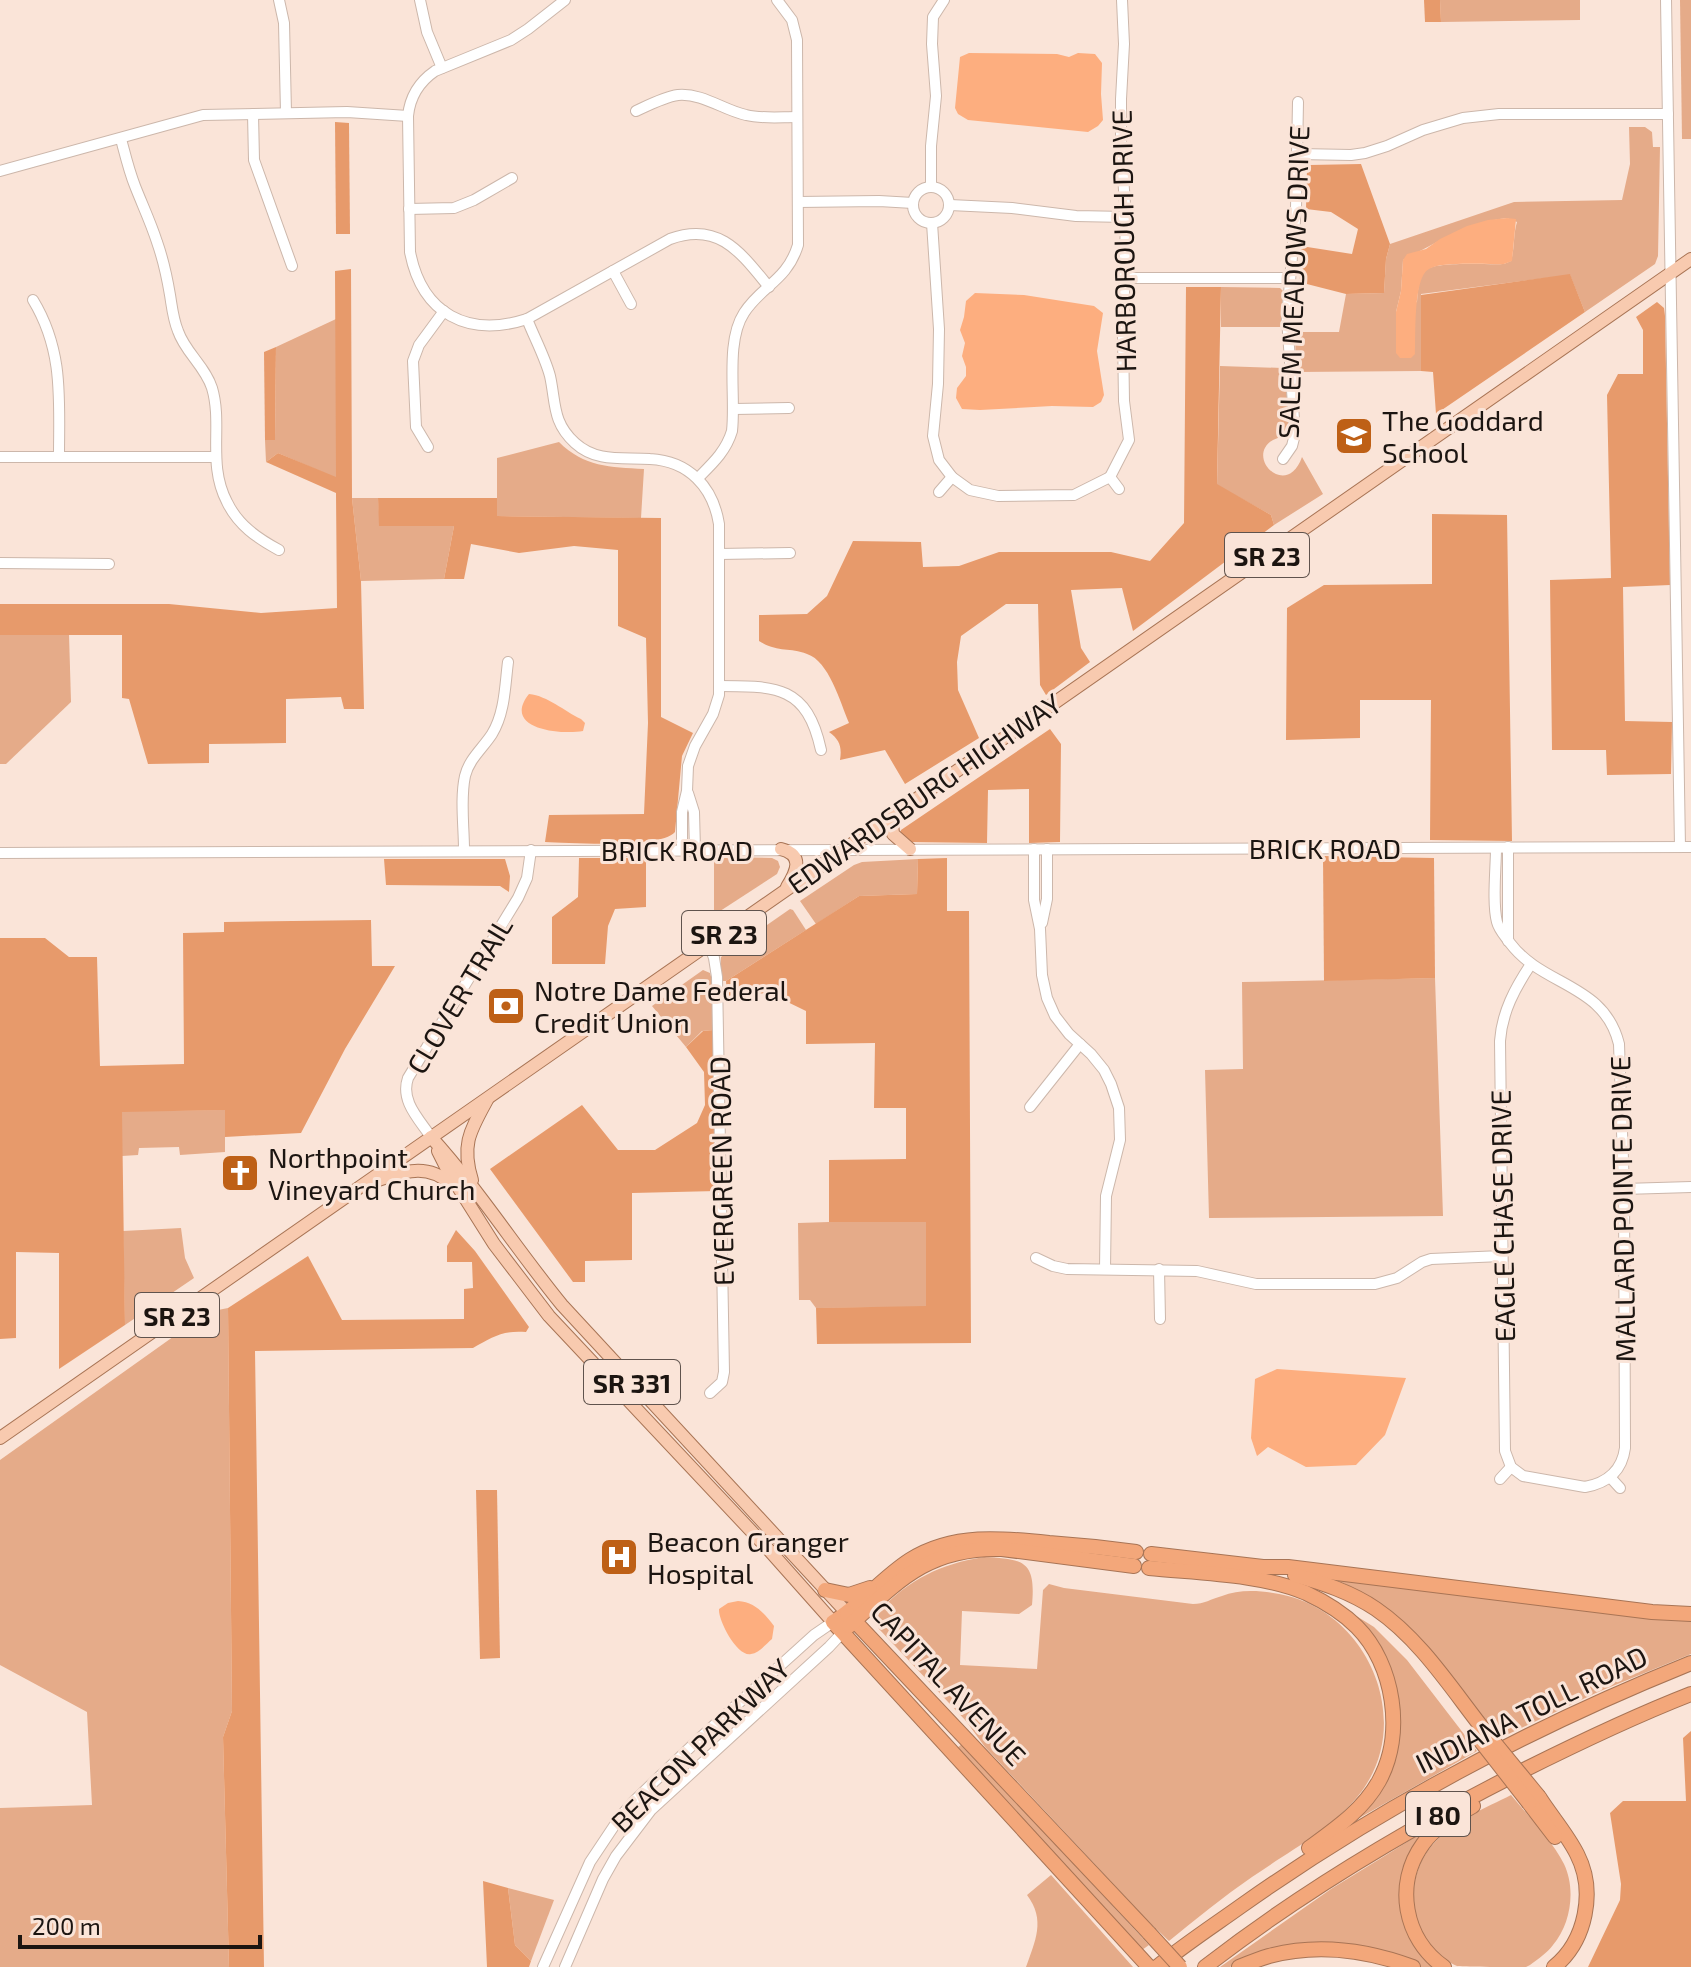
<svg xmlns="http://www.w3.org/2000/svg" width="1691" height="1967" font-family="'Exo 2',sans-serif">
  <rect width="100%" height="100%" fill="#fae4d8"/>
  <!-- green -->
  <g fill="#e5ab89" fill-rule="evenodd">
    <polygon points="1440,0 1580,0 1580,20 1441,22"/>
    <polygon points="1680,0 1691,0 1691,139 1682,139"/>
    <path d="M1629,127H1645L1652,132L1653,147H1660L1658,256L1655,264L1585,312L1570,275L1421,294V371L1296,372L1295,332H1339L1346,294L1384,293L1386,259L1390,244L1514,202L1622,200L1630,164ZM1507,218L1517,222C1513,235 1515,248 1511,261L1504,264C1488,265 1436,261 1426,270C1418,277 1418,292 1417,302L1396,312L1401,291L1403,260C1439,242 1464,223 1507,218Z"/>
    <polygon points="1221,287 1280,288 1283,291 1281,327 1221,327"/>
    <polygon points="336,319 336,478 278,453 266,462 265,440 275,439 276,347"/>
    <path d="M1220,366L1282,368C1285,389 1293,415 1285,435C1281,437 1277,438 1273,440C1244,457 1287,500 1302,457L1323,494L1274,525L1271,515L1217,485Z"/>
    <path d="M559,442C584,467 610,467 644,469L641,518L497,516V458Z"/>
    <polygon points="352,498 378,498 380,526 454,526 444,579 361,581"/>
    <polygon points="69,634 71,702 6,764 0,764 0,635"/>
    <polygon points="714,857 772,858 778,861 780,867 777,874 714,915"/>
    <polygon points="918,859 917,894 859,896 816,924 800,901 854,865 862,862"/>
    <polygon points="790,909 793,910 806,930 726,981 721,981 721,957"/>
    <polygon points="703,970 710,973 712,980 713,1030 702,1031 686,1047 652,1006"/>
    <polygon points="1435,978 1443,1216 1209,1218 1205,1070 1243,1069 1242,982"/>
    <polygon points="225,1110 225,1152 180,1155 179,1147 139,1148 138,1155 122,1156 121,1111"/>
    <polygon points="829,1222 927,1222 926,1307 816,1308 810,1300 799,1300 798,1223"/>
    <polygon points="181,1228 185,1258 194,1278 125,1325 123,1231"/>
    <polygon points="228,1308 232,1711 223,1737 229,1967 0,1967 0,1808 92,1805 87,1712 0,1665 0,1460 208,1312"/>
    <path d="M984,1557C1024,1559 1036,1561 1032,1605L1019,1614L962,1611L960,1665L1037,1669L1043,1590L1049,1584L1064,1588L1193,1604C1204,1604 1211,1599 1222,1596C1241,1588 1268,1591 1288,1596C1372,1618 1415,1726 1358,1796C1330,1830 1288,1852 1252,1877C1223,1897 1196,1919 1169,1941L1148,1921L985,1747L966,1721L879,1629L877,1624L879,1611C910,1579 940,1564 984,1557Z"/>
    <path d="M1334,1579L1691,1618V1654L1598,1692L1500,1738C1465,1700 1438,1652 1399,1618C1380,1601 1357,1589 1334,1579Z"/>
    <polygon points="1350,1612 1374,1627 1407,1660 1477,1751 1354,1821 1378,1788 1394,1694"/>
    <polygon points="962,1744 1149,1945 1142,1950 957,1748"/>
    <path d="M1511,1795C1529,1817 1551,1839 1564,1864C1576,1889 1571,1924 1553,1945C1547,1953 1538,1959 1530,1965L1526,1967C1511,1967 1468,1967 1457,1966C1452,1964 1446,1960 1442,1956C1406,1926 1404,1873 1437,1840C1456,1819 1486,1808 1511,1795Z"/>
    <polygon points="1425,1831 1402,1881 1435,1967 1421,1967 1370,1950 1238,1963 1230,1967 1220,1967 1331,1889"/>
    <path d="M1051,1875L1133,1967H1026C1035,1941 1046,1920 1027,1895Z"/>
    <polygon points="508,1888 554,1900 531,1961 515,1945"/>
  </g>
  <!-- forest -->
  <g fill="#e79a6b">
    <polygon points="1424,0 1440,0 1441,22 1425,22"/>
    <polygon points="335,122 349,123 350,234 336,234"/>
    <polygon points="1361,164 1390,244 1386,259 1384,293 1346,294 1299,282 1301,246 1352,254 1358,229 1331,212 1306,209 1307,168 1310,165"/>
    <polygon points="351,269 352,498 361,581 364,709 344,709 341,697 286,699 286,743 209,744 209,763 148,764 129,699 122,698 122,635 0,635 0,604 169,604 261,613 337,608 336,493 266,462 278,453 336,477 335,271"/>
    <polygon points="1570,274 1585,312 1436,414 1433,372 1421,371 1421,295"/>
    <path d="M1186,287H1221L1217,484L1271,515L1274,525L1133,631L1122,588L1071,590L1081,648L1090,662L1046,695L1040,685L1038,604H1006L961,636L957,662L958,690L979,738L905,784L885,750L840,760C842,747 840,740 829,732L849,723C840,702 829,661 807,654C789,647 778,653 759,641V615L807,614L827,596L853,541L921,542L923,567L959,566L999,552H1111L1150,561L1184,523Z"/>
    <polygon points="1657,302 1664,308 1665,316 1670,585 1623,587 1625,721 1672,722 1671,774 1607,775 1606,750 1552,750 1550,580 1611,578 1607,395 1618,374 1643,374 1643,330 1636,317"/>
    <polygon points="276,347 275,440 265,440 264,352"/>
    <path d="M378,498H497V516L661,518V717L693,733L682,756L675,832C660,849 570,843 545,842L549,815L644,814L648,723L646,638L618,626V550L574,546L519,553L471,544L464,579H444L454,526H379Z"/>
    <polygon points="1432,514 1507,515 1512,841 1430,840 1431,700 1360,700 1360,738 1286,740 1287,608 1324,585 1432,584"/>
    <polygon points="1050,729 1061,744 1060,842 1029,843 1029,789 988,790 987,843 910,842 900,833 901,830"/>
    <polygon points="1323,856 1434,858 1435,978 1324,981"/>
    <polygon points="579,858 646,858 646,907 615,909 608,926 605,964 552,964 552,917 578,897"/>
    <polygon points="947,858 947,911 969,911 971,1343 817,1344 816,1308 926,1306 926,1222 829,1222 829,1160 906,1159 906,1108 874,1108 875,1043 806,1044 806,1011 769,993 727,996 726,981 859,896 917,894 918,859"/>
    <polygon points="384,859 505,859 510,876 509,892 500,886 386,885"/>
    <polygon points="371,920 372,966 395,966 345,1049 301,1133 225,1137 225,1110 122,1112 125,1325 59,1369 59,1253 16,1252 16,1338 0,1339 0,938 45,938 69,957 97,957 100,1066 184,1064 183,933 224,932 224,922"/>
    <polygon points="713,1030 717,1191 632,1193 632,1260 585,1261 585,1282 573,1282 490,1169 582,1105 618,1150 655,1150 697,1123 705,1105 704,1072 686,1047 703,1031"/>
    <path d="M456,1230L475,1251L529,1327L526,1332C503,1330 492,1337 473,1348L255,1351L264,1967H229L223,1737L232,1711L228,1308L308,1256L342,1320L464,1319V1289L473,1288L472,1262H447V1246Z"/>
    <polygon points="476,1490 497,1490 500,1658 480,1659"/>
    <polygon points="1691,1731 1691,1967 1588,1967 1620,1900 1621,1884 1610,1813 1623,1801 1686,1801 1683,1738"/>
    <polygon points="483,1881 508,1888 515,1945 531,1961 529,1967 487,1967"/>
  </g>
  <!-- water -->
  <g fill="#fdae7f">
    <polygon points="969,53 1057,54 1069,57 1078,53 1095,54 1102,63 1101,94 1103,120 1098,126 1088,132 968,120 958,114 955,108 960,57"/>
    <path d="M1507,218L1516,219L1512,261L1504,264C1487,265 1442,261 1429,269C1413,277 1416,336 1415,354L1411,358H1400L1396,353V312L1401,291L1403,260L1407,254L1426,249L1440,239L1467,226L1488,220Z"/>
    <polygon points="975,293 1024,295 1094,306 1103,313 1097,351 1104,395 1101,402 1093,407 1052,406 980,410 962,409 956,398 957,388 966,376 966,367 962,356 965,343 960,330 964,317 966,301"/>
    <path d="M529,694C548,696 564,711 581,719L585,723L583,731C561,735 501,729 529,694Z"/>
    <polygon points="1277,1369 1406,1378 1385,1435 1356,1465 1306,1467 1268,1447 1257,1456 1251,1438 1255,1379"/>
    <path d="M738,1601C755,1602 765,1614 774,1626L772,1639C766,1644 759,1653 751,1654C737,1657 718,1620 719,1609L728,1603Z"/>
  </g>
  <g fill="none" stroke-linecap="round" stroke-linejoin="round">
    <!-- minor casing -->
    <g stroke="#ccb7ab" stroke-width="12">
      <g id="minor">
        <polyline points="279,0 284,23 286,113"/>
        <polyline points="420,0 427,32 442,68"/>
        <path d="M565,0L528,29L511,40L435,71C419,82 410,96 408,116L410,252C422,314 468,338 527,319L670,239C719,221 741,253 769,287"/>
        <polyline points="1666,0 1680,847"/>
        <path d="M636,111C649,105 664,97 678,95C703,93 723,110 746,115C762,119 780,117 797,117"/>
        <polyline points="253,114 254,160 292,266"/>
        <path d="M121,139C125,154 129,171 135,186C142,204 151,223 157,242C163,259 167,277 170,295C172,307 173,319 178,331C185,352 205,366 212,388C223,425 207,464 227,502C238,525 257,538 279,550"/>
        <polyline points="1298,154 1351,155 1365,153 1387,146 1423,130 1463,118 1499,114 1668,114"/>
        <polyline points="0,171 203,115 347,112 408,116"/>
        <polyline points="931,186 931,146 936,96 932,44 933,17 944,0"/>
        <circle cx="931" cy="205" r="18"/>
        <polyline points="798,202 879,201 913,203"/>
        <polyline points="950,205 1012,208 1076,216 1126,217"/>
        <polyline points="409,209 454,208 474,200 512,178"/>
        <polyline points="932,223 939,329 938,384 933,436 939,460 952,477 970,490 998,496 1074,495 1110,477"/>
        <polyline points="613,271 631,304"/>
        <polyline points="1125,278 1290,278"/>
        <path d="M33,300C64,351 59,400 59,457"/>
        <path d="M527,319C534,337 545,357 550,376C556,403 552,422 575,443C597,463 623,457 650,459C689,461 713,487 719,524V695L713,714L695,746L688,766L687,791L682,812V850"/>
        <polyline points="734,409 789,408"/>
        <polyline points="428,447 416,427 413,361 419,345 444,311"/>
        <polyline points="0,457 215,457"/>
        <polyline points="1283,459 1292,446 1295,434 1287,318 1296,208 1298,102"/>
        <polyline points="1110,477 1129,440 1124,401 1123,334 1126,217 1121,149 1121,99 1124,44 1122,0"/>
        <polyline points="1110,477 1119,489"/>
        <path d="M698,478C713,463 726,451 732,431C736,396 725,342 744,313C761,286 787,281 798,245L797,40L792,20L777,0"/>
        <polyline points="939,492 952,477"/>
        <polyline points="719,554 790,553"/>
        <polyline points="0,563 109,564"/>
        <path d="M719,686C777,686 807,686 821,750"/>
        <polyline points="688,793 694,812 695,850"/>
        <path d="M1496,848C1496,868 1492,903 1497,922C1499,930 1505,936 1510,943C1543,987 1604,983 1619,1044L1624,1189L1625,1448C1622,1471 1607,1483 1585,1487L1523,1476L1511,1467L1505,1451L1500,1041C1502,1012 1515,988 1531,964"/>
        <polyline points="1034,849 1034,900 1040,929 1042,975 1047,998 1055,1016 1069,1034 1091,1054 1104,1070 1111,1084 1119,1108 1120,1140 1106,1196 1105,1269"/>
        <path d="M464,850C464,826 460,799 465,776C469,759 483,748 492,734C505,713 505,685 508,662"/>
        <polyline points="0,853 1691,847"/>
        <polyline points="1042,923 1047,899 1047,849"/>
        <polyline points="1508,941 1508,847"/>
        <polyline points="709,944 714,958 717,977 724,1372 722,1382 710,1393"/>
        <polyline points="1030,1107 1080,1044"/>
        <path d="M431,1137C419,1119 400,1101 408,1078L518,898L527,878L531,850"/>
        <polyline points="1624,1189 1691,1187"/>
        <polyline points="1036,1258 1053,1266 1067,1269 1197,1271 1256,1284 1375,1284 1397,1278 1422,1262 1431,1259 1502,1256"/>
        <polyline points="1159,1269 1160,1319"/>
        <polyline points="1610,1477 1620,1488"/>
        <polyline points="1500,1479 1511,1467"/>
        <polyline points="543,1967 590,1862 620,1817 634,1801 700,1738 814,1635 833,1622"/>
        <polyline points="565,1967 603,1879 616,1856 651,1810 829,1647 843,1632"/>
      </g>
    </g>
    <!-- major casing -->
    <g stroke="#a87455" stroke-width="14">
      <g id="major">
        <polyline points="895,812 892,823 893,834 910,849"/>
        <path d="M781,849C804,855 797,871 787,887"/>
        <path d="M431,1137C479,1190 517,1250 562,1305L847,1613"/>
        <polyline points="438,1151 448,1171 494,1244 549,1316 769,1550 833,1622"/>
        <path d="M472,1180C461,1145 470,1131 487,1100"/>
        <path d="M375,1181C404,1172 426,1162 451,1184"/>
        <polyline points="0,1438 1691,259"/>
      </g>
    </g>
    <!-- highway casing -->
    <g stroke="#a87455" stroke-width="16">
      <g id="highway">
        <path d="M1136,1552C1107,1548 1078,1545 1049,1543C1002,1538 953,1533 910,1560C882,1578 861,1605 833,1622L1149,1967"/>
        <polyline points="1151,1554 1263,1567 1288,1567 1652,1612 1691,1614"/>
        <path d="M1149,1568C1197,1573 1262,1574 1306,1593C1323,1601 1343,1613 1357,1627C1394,1664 1405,1734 1379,1781C1363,1810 1335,1829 1309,1848"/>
        <path d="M1295,1575C1323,1583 1351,1592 1376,1609C1420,1639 1451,1688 1484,1730"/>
        <polyline points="825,1590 849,1595 870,1588"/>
        <polyline points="847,1613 1149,1933"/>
        <path d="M849,1626C899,1580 929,1547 1002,1549L1134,1566"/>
        <path d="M1539,1797C1551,1816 1567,1834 1577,1854C1596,1891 1586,1941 1554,1967"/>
        <polyline points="1529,1803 1555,1837"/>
        <path d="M1157,1967C1184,1945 1213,1926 1241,1906C1381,1807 1532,1727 1691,1663"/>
        <path d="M1205,1967C1303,1891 1409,1828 1520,1772C1576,1744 1632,1717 1691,1694"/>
        <path d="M1239,1967C1249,1963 1259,1959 1269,1956C1317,1943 1367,1950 1413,1967"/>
        <path d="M1444,1967C1404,1939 1394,1884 1423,1844C1435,1827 1455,1816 1473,1806"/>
      </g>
    </g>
    <!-- minor -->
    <use href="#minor" stroke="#fff" stroke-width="10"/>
    <!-- major -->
    <use href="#major" stroke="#f8caaf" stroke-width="12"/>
    <!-- highway -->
    <use href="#highway" stroke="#f3a77a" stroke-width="14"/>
    <!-- highway-bridge casing -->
    <g stroke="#a87455" stroke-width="16" stroke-linecap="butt">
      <g id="highway-bridge">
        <polyline points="1484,1730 1539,1797"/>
        <polyline points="1476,1735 1529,1803"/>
        <polyline points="1149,1933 1180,1967"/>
      </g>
    </g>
    <!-- highway-bridge -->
    <use href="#highway-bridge" stroke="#f3a77a" stroke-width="14"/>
  </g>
  <!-- icons -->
  <defs>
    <g id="school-square" transform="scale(2)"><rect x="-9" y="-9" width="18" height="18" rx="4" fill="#be6016" stroke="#fae4d8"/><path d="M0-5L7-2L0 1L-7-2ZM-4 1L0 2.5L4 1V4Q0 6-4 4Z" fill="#fff"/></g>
    <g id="bank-square" transform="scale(2)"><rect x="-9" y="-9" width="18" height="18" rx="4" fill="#be6016" stroke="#fae4d8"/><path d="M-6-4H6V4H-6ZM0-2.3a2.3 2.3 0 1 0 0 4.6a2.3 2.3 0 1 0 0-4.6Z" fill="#fff"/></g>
    <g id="church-square" transform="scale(2)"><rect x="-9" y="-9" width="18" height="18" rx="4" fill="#be6016" stroke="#fae4d8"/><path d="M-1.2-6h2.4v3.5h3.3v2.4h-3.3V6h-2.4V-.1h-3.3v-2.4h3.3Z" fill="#fff"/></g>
    <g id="hospital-square" transform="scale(2)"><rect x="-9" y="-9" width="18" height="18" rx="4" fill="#be6016" stroke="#fae4d8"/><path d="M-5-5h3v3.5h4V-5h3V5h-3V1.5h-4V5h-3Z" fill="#fff"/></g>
  </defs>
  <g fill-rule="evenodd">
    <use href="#school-square" x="1354" y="436"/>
    <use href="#bank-square" x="506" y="1006"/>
    <use href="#church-square" x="240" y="1173"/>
    <use href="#hospital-square" x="619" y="1557"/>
  </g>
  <g text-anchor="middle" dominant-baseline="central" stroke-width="6" stroke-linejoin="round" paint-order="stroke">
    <!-- shield labels -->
    <g fill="#fae4d8" stroke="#5f534d" stroke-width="2">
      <rect x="1225" y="533" width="84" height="44" rx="6"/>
      <rect x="682" y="911" width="84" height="44" rx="6"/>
      <rect x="135" y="1293" width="84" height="44" rx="6"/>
      <rect x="584" y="1360" width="96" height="44" rx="6"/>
      <rect x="1406" y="1792" width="64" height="44" rx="6"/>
    </g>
    <g font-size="26" font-weight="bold" fill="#1c1511">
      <text x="1267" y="555">SR 23</text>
      <text x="724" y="933">SR 23</text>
      <text x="177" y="1315">SR 23</text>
      <text x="632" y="1382">SR 331</text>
      <text x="1438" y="1814">I 80</text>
    </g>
    <!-- street labels -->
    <g font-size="28" fill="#1c1511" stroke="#fae4d8">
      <text transform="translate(1123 241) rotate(-91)">HARBOROUGH DRIVE</text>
      <text transform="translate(1293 282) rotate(-88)">SALEM MEADOWS DRIVE</text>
      <text transform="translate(924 793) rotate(-35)">EDWARDSBURG HIGHWAY</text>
      <text x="1325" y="848">BRICK ROAD</text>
      <text x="677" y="850">BRICK ROAD</text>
      <text transform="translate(459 995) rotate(-59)">CLOVER TRAIL</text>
      <text transform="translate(721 1171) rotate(-91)">EVERGREEN ROAD</text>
      <text transform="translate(1622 1209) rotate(-91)">MALLARD POINTE DRIVE</text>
      <text transform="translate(1502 1216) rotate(-91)">EAGLE CHASE DRIVE</text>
      <text transform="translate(949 1683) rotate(47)">CAPITAL AVENUE</text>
      <text transform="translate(1531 1709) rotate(-26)">INDIANA TOLL ROAD</text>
      <text transform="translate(700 1745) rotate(-44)">BEACON PARKWAY</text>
    </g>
    <!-- poi labels -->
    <g font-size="28" fill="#1c1511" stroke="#fae4d8" text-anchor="start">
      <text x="1382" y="420">The Goddard<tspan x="1382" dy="32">School</tspan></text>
      <text x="534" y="990">Notre Dame Federal<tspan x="534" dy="32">Credit Union</tspan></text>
      <text x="268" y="1157">Northpoint<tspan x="268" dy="32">Vineyard Church</tspan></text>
      <text x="647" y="1541">Beacon Granger<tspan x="647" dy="32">Hospital</tspan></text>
    </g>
  </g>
  <!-- scale -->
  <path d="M20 1935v12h240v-12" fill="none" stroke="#1c1511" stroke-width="4"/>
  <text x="32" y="1935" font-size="24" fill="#1c1511" stroke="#fae4d8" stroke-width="6" paint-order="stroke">200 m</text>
</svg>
